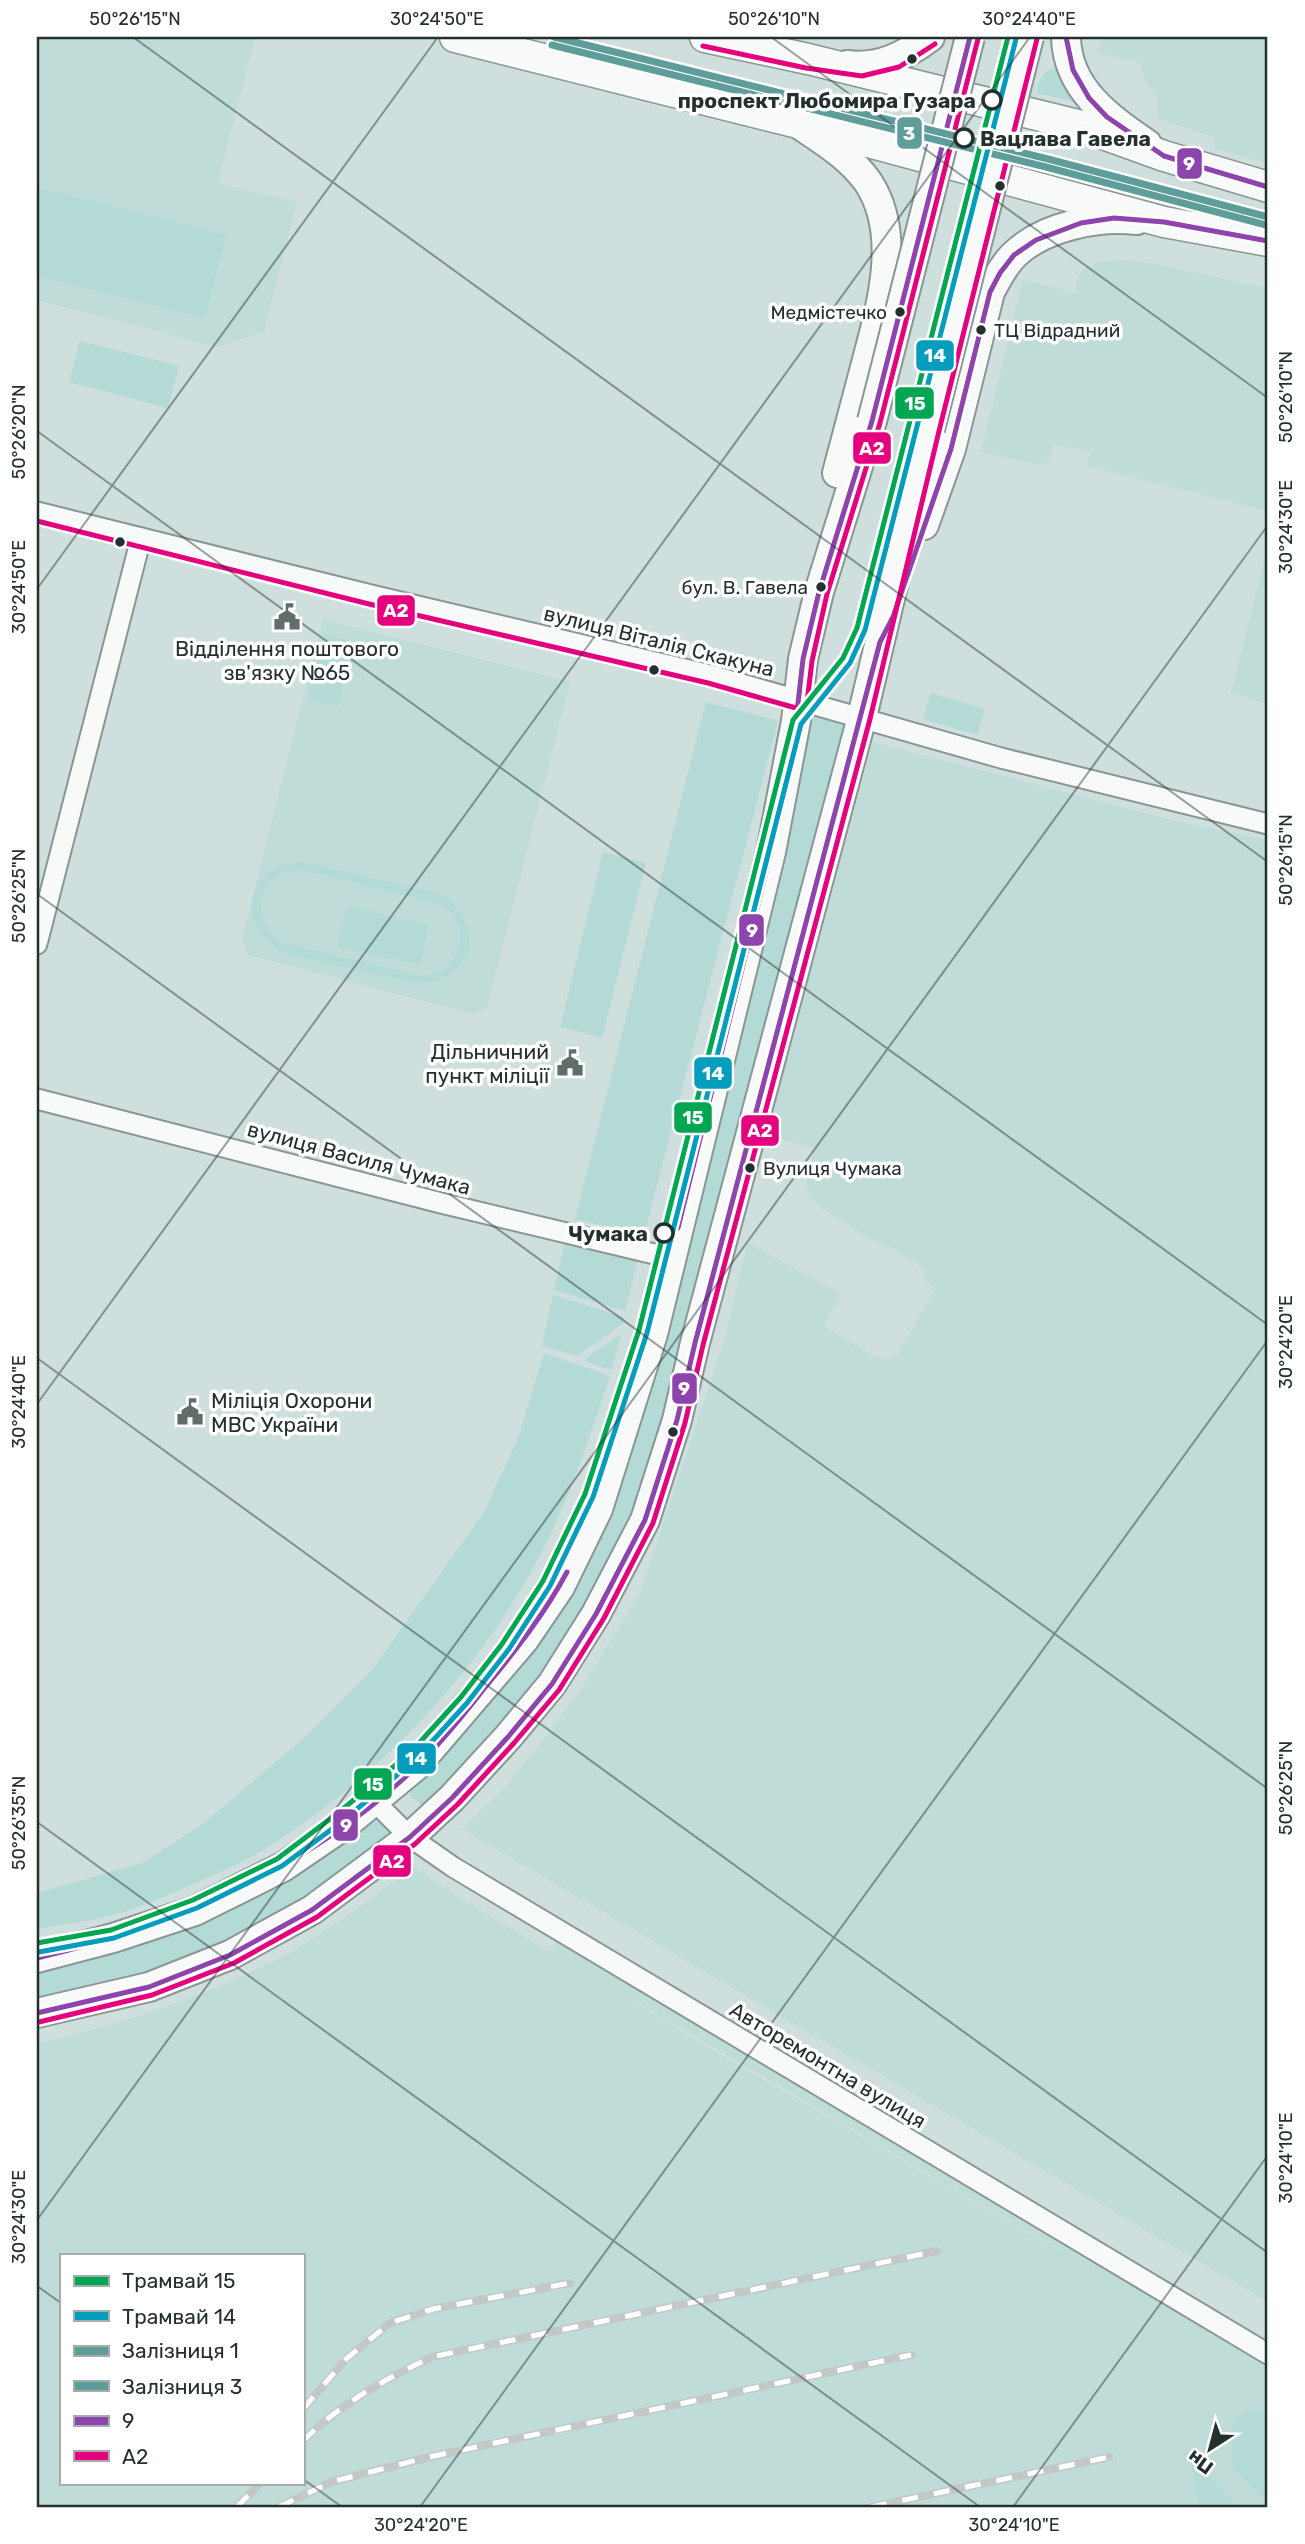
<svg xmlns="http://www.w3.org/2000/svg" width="1305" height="2544" font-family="Rubik,sans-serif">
  <rect width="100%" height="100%" fill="#cfdfdd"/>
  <!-- built -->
  <g fill="#bfdcd8" fill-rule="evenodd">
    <polygon points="37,37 255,37 218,183 297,202 264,331 217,347 37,300"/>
    <polygon points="1102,37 1268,37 1268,164 1215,148 1214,137 1158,119 1158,99 1145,81 1140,63 1098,53"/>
    <polygon points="1122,260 1149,263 1268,288 1268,511 1087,466 1090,452 1054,444 1048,462 1039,465 981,452 1023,280 1077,293 1076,281 1082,270 1100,261"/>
    <polygon points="1268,546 1268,704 1231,693"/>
    <polygon points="323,619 570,682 487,1008 473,1014 248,955 242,939"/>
    <polygon points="873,742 1175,821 1268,840 1268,2302 462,1829 509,1783 576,1697 640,1594 725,1338 748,1243 841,1294 824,1326 875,1357 889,1360 898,1354 936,1288 922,1279 927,1270 896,1250 870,1239 821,1208 810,1197 806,1184 814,1148 767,1135"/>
    <path d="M414,1867L471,1905L550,1952L562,1933L1268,2347V2507H37V2043L69,2037L145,2014L217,1988L290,1953L351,1913ZM617,1991L1059,2250V2251L699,2042ZM61,2255H303V2483H61Z"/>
  </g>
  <!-- green -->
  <g fill="#b4dad5" fill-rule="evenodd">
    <path d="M1053,68L1063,69L1079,103L1037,93C1038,82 1041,73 1053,68Z"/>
    <polygon points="38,187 226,235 205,318 37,276"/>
    <polygon points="80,341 179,366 168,408 69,382"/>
    <polygon points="324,634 353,642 337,706 308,699"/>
    <polygon points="931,693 985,709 977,735 923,719"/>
    <polygon points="706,702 778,721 644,1235 575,1219"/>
    <polygon points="814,715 846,723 637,1516 550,1669 426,1808 410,1796 412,1785 483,1714 530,1651 569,1593 615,1505 642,1422"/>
    <polygon points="603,852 646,863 602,1038 560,1027"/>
    <path d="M300,861L443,895C492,933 468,989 408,982L284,953C234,924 243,870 300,861ZM301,870L441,904C445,908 451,911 454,916C467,934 459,964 438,973C433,975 426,975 421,976L281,942C256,924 251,886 284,873C289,871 296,871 301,870Z"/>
    <polygon points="347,906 429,925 420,965 338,947"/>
    <polygon points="565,1242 638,1258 625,1311 554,1290"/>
    <polygon points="553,1295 624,1317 622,1324 577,1356 542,1346"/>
    <polygon points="621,1335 611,1370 585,1361 586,1358"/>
    <path d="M544,1353L610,1376C587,1444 565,1513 528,1577C467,1685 370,1783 265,1849C240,1864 211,1876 184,1888C159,1899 132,1911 105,1917C82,1922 59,1925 37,1929V1893L142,1863L204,1823L305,1737L372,1670L484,1512L519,1436Z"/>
    <path d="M369,1818L386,1826L393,1841C340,1879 287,1920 226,1947C165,1974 101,1988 37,2003V1967Z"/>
    <polygon points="1247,2412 1262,2412 1268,2416 1268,2503 1237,2473 1232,2462 1232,2426 1238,2417"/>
    <polygon points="1192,2463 1197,2465 1239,2507 1199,2507"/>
  </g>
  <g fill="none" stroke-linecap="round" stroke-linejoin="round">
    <!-- minor casing -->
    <g stroke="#8a9694" stroke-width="23">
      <g id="minor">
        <polyline points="37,512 371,595 710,675 1001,758 1268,824"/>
        <polyline points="37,944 141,538"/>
        <polyline points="37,1099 441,1203 671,1258"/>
        <polyline points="375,1802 410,1837 453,1867 1268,2354"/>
      </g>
    </g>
    <!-- secondary casing -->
    <g stroke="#8a9694" stroke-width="32">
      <g id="secondary">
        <path d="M1066,37C1067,89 1109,118 1147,144"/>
        <path d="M847,65C879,69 905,56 930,37"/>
        <path d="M803,127C827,143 851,158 868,182C905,238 878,316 863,375C854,408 846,440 837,473"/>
        <path d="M924,525L951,449L990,292C997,279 1003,266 1014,255C1044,226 1097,216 1137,220"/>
        <polyline points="37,1958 113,1938 195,1911 283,1867 346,1824 416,1766 524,1640 560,1587 598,1509 653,1334 771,852 796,721 803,659 819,592 872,421"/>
        <polyline points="37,2013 149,1987 230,1955 312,1910 410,1837 452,1798 508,1737 552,1684 596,1614 645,1520 677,1420 695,1343 862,717 930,429"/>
      </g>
    </g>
    <!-- primary casing -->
    <g stroke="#8a9694" stroke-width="33">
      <g id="primary">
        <polyline points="455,37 798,123 1164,222 1268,241"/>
        <polyline points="705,37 808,59 1078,125 1164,156 1268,187"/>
      </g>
    </g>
    <!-- minor -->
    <use href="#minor" stroke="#f8fafa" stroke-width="19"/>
    <!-- secondary -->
    <use href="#secondary" stroke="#f8fafa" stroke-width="28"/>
    <!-- primary -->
    <use href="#primary" stroke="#f8fafa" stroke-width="30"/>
    <!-- rail casing -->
    <g stroke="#c3c8c7" stroke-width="8">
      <g id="rail">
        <polyline points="303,2409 346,2359 390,2323 433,2309 570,2283"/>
        <path d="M303,2441C340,2404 385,2379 432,2357L937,2251"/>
        <polyline points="237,2507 260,2483"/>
        <polyline points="279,2507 331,2482 429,2457 911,2355"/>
        <polyline points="871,2507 1109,2457"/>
      </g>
    </g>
    <!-- rail -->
    <use href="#rail" stroke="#fff" stroke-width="5" stroke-dasharray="16" stroke-linecap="butt"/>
    <!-- secondary-bridge casing -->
    <g stroke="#8a9694" stroke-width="32" stroke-linecap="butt">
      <g id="secondary-bridge">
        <polyline points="872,421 970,37"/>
        <polyline points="930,429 1029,37"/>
      </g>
    </g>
    <!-- secondary-bridge -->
    <use href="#secondary-bridge" stroke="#f8fafa" stroke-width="28"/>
    <!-- bus-1 casing -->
    <g stroke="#fff" stroke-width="10">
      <g id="bus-1">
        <polyline points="1066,37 1073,70 1089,98 1107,117 1164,156 1268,187"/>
        <polyline points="678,1228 771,852 796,721 803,659 819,592 872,421 970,37"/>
        <path d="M37,1958C180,1924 320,1864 425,1758C448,1735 467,1710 487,1685C517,1649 545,1613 567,1572"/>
        <polyline points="37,2013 149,1987 230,1955 312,1910 410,1837 452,1798 508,1737 552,1684 596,1614 645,1520 677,1420 695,1343 880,642 893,617 951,449 990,292 1000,273 1014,255 1036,240 1081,223 1114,218 1164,222 1268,241"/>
      </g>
    </g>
    <!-- bus-2 casing -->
    <g stroke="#fff" stroke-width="10">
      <g id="bus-2">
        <polyline points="703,46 806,68 862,76 899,67 935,44"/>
        <polyline points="37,521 369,604 708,683 796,708 802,708 807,702 812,661 827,594 880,423 978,39"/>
        <polyline points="39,2022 152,1995 234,1963 317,1917 415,1844 458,1804 514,1743 559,1690 604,1618 653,1523 685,1423 703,1345 870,719 939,431 1037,39"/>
      </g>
    </g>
    <!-- bus-1 -->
    <use href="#bus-1" stroke="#8e44ad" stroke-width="5"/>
    <!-- bus-2 -->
    <use href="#bus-2" stroke="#e5007d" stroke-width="5"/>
    <!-- rail-1 casing -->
    <g stroke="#fff" stroke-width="12">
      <polyline id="rail-1" points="554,37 1048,159 1268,217"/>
    </g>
    <!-- rail-2 casing -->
    <g stroke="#fff" stroke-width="12">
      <polyline id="rail-2" points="552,45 1046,167 1266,225"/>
    </g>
    <!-- rail-1 -->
    <use href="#rail-1" stroke="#5f9d9a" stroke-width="7"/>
    <!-- rail-2 -->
    <use href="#rail-2" stroke="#5f9d9a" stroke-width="7"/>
    <!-- tram-1 casing -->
    <g stroke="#fff" stroke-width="10">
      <polyline id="tram-1" points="37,1943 111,1930 193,1900 277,1859 338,1813 410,1753 461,1697 502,1644 543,1581 585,1494 639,1330 793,720 843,658 857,628 1008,37"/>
    </g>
    <!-- tram-2 casing -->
    <g stroke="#fff" stroke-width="10">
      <polyline id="tram-2" points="39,1952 114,1938 197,1908 282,1866 344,1820 416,1759 467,1703 509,1649 550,1586 593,1497 647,1333 801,724 850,663 865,630 1016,39"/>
    </g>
    <!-- tram-1 -->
    <use href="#tram-1" stroke="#00a651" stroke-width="5"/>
    <!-- tram-2 -->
    <use href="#tram-2" stroke="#049dbe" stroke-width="5"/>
  </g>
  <!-- ticks -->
  <path fill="none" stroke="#24302e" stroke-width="2" stroke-opacity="0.45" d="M133,37L1268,862M771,37L1268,398M37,431L1268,1325M37,589L438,37M37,894L1268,1789M37,1358L1268,2253M37,1404L1030,37M37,1822L980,2507M37,2220L1268,525M37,2286L61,2303M303,2479L342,2507M420,2507L1268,1340M1013,2507L1268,2155"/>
  <!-- icons -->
  <defs>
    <g id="civic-bare" transform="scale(2.1)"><path d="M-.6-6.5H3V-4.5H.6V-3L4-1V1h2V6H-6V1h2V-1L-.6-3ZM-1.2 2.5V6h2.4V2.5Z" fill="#606d6b" stroke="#fff" stroke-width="2.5" paint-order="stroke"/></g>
  </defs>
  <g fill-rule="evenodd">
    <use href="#civic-bare" x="287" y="617"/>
    <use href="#civic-bare" x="570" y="1063"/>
    <use href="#civic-bare" x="190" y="1412"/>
  </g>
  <!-- markers -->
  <g fill="#24302e" stroke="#fff" stroke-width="2.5">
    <circle cx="912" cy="59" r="6"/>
    <circle cx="1000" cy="186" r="6"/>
    <circle cx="900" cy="312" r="6"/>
    <circle cx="981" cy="330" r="6"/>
    <circle cx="120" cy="542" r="6"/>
    <circle cx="821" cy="587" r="6"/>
    <circle cx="654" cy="670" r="6"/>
    <circle cx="750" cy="1168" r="6"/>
    <circle cx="673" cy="1432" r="6"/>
  </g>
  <g fill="#fff" stroke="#24302e" stroke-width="3.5">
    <circle cx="992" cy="100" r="9"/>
    <circle cx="964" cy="138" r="9"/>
    <circle cx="664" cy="1233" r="9"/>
  </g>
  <g text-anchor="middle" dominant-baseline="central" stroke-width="7" stroke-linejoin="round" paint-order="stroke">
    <!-- bus labels -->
    <g font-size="19" fill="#24302e" stroke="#fff" text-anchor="end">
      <text x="887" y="312">Медмістечко</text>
      <text x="994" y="330" text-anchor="start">ТЦ Відрадний</text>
      <text x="808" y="587">бул. В. Гавела</text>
      <text x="763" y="1168" text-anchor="start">Вулиця Чумака</text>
    </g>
    <!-- stop labels -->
    <g font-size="21" font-weight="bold" fill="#24302e" stroke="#fff" text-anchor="end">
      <text x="976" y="100">проспект Любомира Гузара</text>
      <text x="980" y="138" text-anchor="start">Вацлава Гавела</text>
      <text x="648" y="1233">Чумака</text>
    </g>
    <!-- street labels -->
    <g font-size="21" fill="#24302e" stroke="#fff">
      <text transform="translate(659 641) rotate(14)">вулиця Віталія Скакуна</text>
      <text transform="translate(359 1158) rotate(15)">вулиця Василя Чумака</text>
      <text transform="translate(828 2065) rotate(31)">Авторемонтна вулиця</text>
    </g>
    <!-- poi labels -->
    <g font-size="21" fill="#24302e" stroke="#fff">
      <text x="287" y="648">Відділення поштового<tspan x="287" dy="24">зв'язку №65</tspan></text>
      <text x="549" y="1051" text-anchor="end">Дільничний<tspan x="549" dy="24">пункт міліції</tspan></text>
      <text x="211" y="1400" text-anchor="start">Міліція Охорони<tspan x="211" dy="24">МВС України</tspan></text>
    </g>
  </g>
  <g stroke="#fff" stroke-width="2.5">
    <rect x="896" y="116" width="27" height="34" rx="7" fill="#5f9d9a"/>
    <rect x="1176" y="147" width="27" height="33" rx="7" fill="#8e44ad"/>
    <rect x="915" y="339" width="40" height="33" rx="7" fill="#049dbe"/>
    <rect x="894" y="386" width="41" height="34" rx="7" fill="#00a651"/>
    <rect x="852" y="431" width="40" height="34" rx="7" fill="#e5007d"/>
    <rect x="376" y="594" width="40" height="33" rx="7" fill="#e5007d"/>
    <rect x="738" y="913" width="27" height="34" rx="7" fill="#8e44ad"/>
    <rect x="693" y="1056" width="40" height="34" rx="7" fill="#049dbe"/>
    <rect x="673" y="1101" width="40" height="33" rx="7" fill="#00a651"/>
    <rect x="740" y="1114" width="40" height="33" rx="7" fill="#e5007d"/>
    <rect x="671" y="1372" width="27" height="33" rx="7" fill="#8e44ad"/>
    <rect x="396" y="1742" width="41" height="33" rx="7" fill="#049dbe"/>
    <rect x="353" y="1767" width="40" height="34" rx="7" fill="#00a651"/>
    <rect x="332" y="1808" width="27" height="34" rx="7" fill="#8e44ad"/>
    <rect x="372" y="1844" width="40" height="34" rx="7" fill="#e5007d"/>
  </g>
  <g font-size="19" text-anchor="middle" font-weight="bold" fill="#fff">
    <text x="909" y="140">3</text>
    <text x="1189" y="170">9</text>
    <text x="935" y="362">14</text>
    <text x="915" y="410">15</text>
    <text x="872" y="455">А2</text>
    <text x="396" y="617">А2</text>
    <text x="752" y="937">9</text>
    <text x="713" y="1080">14</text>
    <text x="693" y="1124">15</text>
    <text x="760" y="1137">А2</text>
    <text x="684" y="1395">9</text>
    <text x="416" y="1765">14</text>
    <text x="373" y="1791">15</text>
    <text x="346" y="1832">9</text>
    <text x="392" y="1868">А2</text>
  </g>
  <!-- border -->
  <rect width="1305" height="2544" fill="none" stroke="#ffffff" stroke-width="77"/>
  <!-- legend -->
  <rect x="60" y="2254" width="245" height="231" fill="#ffffff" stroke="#a7acab" stroke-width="2"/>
  <rect x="74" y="2276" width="35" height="10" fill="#00a651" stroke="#a7acab" stroke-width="2"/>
  <text x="122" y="2288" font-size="21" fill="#24302e">Трамвай 15</text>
  <rect x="74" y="2311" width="35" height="10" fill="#049dbe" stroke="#a7acab" stroke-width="2"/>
  <text x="122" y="2324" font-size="21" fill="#24302e">Трамвай 14</text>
  <rect x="74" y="2346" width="35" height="10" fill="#5f9d9a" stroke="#a7acab" stroke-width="2"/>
  <text x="122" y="2358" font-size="21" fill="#24302e">Залізниця 1</text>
  <rect x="74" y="2381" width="35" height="10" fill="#5f9d9a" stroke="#a7acab" stroke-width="2"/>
  <text x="122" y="2394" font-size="21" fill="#24302e">Залізниця 3</text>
  <rect x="74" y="2416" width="35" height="10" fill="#8e44ad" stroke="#a7acab" stroke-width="2"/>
  <text x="122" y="2428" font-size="21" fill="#24302e">9</text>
  <rect x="74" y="2451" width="35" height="10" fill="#e5007d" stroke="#a7acab" stroke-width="2"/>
  <text x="122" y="2464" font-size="21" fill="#24302e">А2</text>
  <!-- north arrow -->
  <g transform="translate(1210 2449) rotate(216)" stroke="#ffffff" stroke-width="5" paint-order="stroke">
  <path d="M0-5L12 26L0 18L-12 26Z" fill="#24302e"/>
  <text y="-10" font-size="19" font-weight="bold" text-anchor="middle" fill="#24302e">Пн</text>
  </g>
  <rect x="38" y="38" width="1228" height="2468" fill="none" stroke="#24302e" stroke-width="2.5"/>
  <g font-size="18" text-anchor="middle" fill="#24302e">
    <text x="135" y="25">50°26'15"N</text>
    <text x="437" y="25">30°24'50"E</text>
    <text x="774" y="25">50°26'10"N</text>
    <text x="1029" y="25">30°24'40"E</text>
    <text transform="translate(1286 397) rotate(-90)" y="6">50°26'10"N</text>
    <text transform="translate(19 432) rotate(-90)" y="6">50°26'20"N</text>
    <text transform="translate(1286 527) rotate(-90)" y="6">30°24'30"E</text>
    <text transform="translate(19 587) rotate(-90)" y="6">30°24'50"E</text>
    <text transform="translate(1286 860) rotate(-90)" y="6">50°26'15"N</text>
    <text transform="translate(19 896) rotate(-90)" y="6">50°26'25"N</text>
    <text transform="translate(1286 1342) rotate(-90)" y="6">30°24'20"E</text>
    <text transform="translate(19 1402) rotate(-90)" y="6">30°24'40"E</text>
    <text transform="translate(1286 1788) rotate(-90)" y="6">50°26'25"N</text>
    <text transform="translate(19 1823) rotate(-90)" y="6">50°26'35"N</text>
    <text transform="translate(1286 2158) rotate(-90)" y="6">30°24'10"E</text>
    <text transform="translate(19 2217) rotate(-90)" y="6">30°24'30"E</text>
    <text x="421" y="2531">30°24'20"E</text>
    <text x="1014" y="2531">30°24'10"E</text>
  </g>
</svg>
